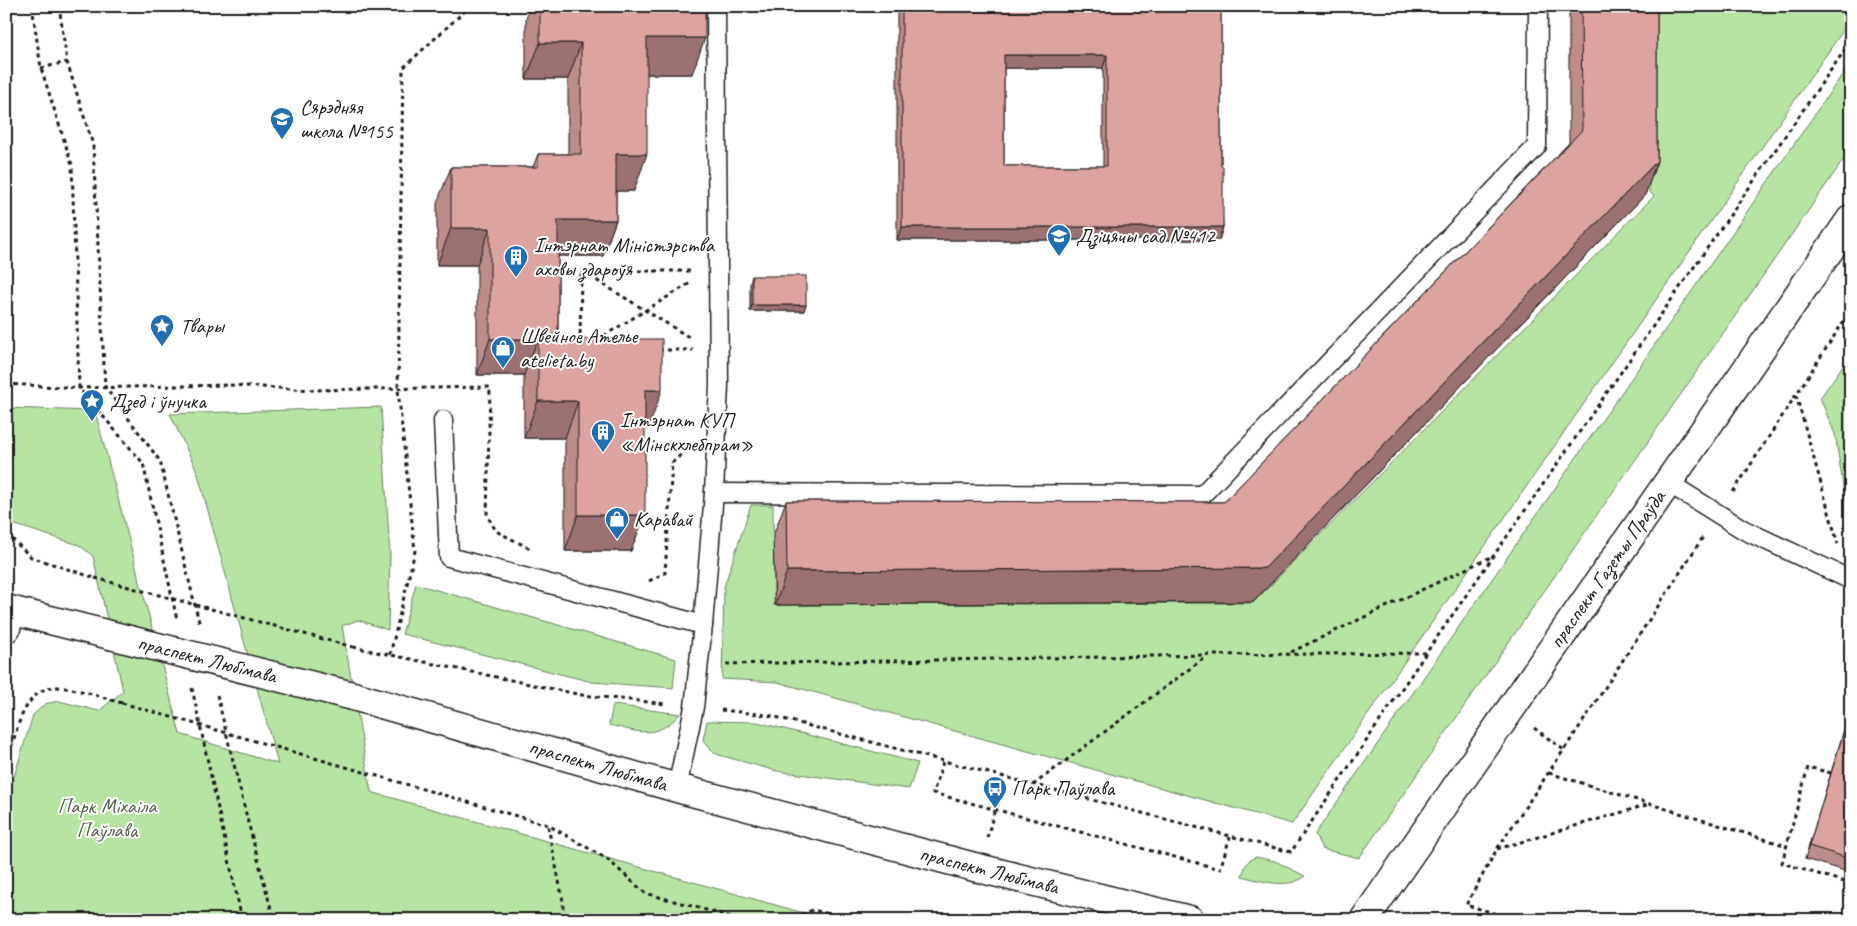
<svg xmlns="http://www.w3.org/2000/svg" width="1857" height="926" font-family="Caveat,sans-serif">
  <rect width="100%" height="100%" fill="#fff"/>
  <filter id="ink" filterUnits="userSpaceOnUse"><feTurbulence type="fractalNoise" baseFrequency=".02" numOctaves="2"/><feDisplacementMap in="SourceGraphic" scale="10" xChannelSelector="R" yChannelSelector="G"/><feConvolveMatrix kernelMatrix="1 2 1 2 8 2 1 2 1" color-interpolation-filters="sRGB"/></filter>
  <g filter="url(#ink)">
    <!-- green -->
    <g fill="#b7e4a3" stroke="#6a8060">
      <polygon points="1648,6 1851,6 1851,19 1292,824 777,682 722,679 724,587 751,505 773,505 774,605 1253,603 1654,196 1649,192"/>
      <polygon points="1851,62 1851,149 1359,858 1322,849 1315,834"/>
      <polygon points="1851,354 1851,503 1845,498 1835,434 1820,398"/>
      <polygon points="381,407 390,556 388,630 358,620 342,626 371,792 829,920 6,920 6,803 33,715 45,704 59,701 99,711 123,691 93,556 79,545 6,522 6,408 95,411 180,734 278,764 197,471 170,414"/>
      <polygon points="416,584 676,659 673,688 592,682 402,634"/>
      <path d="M613,705L680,714C656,740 639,732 609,725Z"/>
      <polygon points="707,721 757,722 918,763 909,789 777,771 719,755 712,751 703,740"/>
      <path d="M1256,857L1275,861L1305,876C1290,890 1260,881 1242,876C1245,867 1246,860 1256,857Z"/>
    </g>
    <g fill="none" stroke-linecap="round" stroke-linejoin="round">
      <!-- service casing -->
      <g stroke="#1c1c1c" stroke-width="21">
        <g id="service">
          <polyline points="443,420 449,557 703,625"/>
          <polyline points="1667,482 1744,530 1851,580"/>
          <polyline points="714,493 1202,495 1537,146 1538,6"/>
          <polyline points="677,788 694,707 703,625 714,493 719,385 716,6"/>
        </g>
      </g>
      <!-- tertiary casing -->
      <g stroke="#1c1c1c" stroke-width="31">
        <polyline id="tertiary" points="6,628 11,611"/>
      </g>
      <!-- secondary casing -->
      <g stroke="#1c1c1c" stroke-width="31">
        <g id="secondary">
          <polyline points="6,609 110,635"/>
          <polyline points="353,696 677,788 978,868 1190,920"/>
          <polyline points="1364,920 1851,219"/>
        </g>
      </g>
      <!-- path -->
      <g stroke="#1c1c1c" stroke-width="3" stroke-dasharray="4 4" stroke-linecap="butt">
        <polyline points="32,6 41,68 72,165 79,388 143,463 177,620"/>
        <polyline points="59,6 67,62 93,145 105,387 160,461 200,626"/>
        <polyline points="41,68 67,62"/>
        <polyline points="583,272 692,339"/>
        <polyline points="1845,318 1851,321"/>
        <polyline points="597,340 692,282"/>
        <polyline points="580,342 581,271 691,271"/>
        <polyline points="659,350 693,350"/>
        <polyline points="6,384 79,388 230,385 312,390 490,387 487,515 496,531 531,549"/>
        <polyline points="1796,395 1838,544"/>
        <polyline points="1733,492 1851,310"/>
        <polyline points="6,533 31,557 95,578"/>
        <polyline points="649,581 665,573 672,463 689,447"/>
        <polyline points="353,647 582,695 667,704"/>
        <polyline points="1291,652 1493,556"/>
        <polyline points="390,655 415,551 398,389 403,68 470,6"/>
        <polyline points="726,664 1208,655 1426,653"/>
        <polyline points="192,688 242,920"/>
        <polyline points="217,695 247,818 274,920"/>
        <polyline points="721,710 768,715 1291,852 1426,653 1851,41"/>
        <polyline points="1534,728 1564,750"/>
        <polyline points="943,762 933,793 1220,869 1230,837"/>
        <path d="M6,770C15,739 21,679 66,688C85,691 104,698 122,703"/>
        <polyline points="367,773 548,825 607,859 645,893 742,920"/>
        <polyline points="1549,773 1787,846"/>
        <polyline points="1831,773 1808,767 1782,863 1851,884"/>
        <polyline points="1033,785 1207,656"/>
        <polyline points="548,826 563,901 563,920"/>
        <polyline points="987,838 995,809"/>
        <polyline points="1497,849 1650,804"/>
        <polyline points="786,920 813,910 852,920"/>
        <polyline points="1519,920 1466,905 1497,849 1586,717 1703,537"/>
      </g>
      <!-- service -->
      <use href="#service" stroke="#fff" stroke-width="18"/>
      <!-- tertiary -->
      <use href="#tertiary" stroke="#fff" stroke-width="28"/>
      <!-- secondary -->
      <use href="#secondary" stroke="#fff" stroke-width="28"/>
      <!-- secondary-bridge casing -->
      <g stroke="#1c1c1c" stroke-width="31" stroke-linecap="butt">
        <polyline id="secondary-bridge" points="110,635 353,696"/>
      </g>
      <!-- path-bridge -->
      <g stroke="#1c1c1c" stroke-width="3" stroke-dasharray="4 4" stroke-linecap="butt">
        <polyline points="95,578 353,647"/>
        <polyline points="122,703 367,773"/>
      </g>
      <!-- secondary-bridge -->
      <use href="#secondary-bridge" stroke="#fff" stroke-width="28"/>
    </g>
    <!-- wall -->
    <g fill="#be8c8a" stroke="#1c1c1c" fill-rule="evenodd">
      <polygon points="531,6 705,6 692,74 647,74 634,191 616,191 616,220 603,256 558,256 558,339 649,427 645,427 631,551 565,551 565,438 524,438 524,375 477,375 477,265 437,265 437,203 451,167 533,167 538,154 568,154 568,79 526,79 526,18"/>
      <path d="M897,6H1221V166L1223,227L1219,240H897ZM1004,68H1103V166H1004Z"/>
      <polygon points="1569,6 1657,6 1657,161 1645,195 1253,602 775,605 773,536 786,501 1224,502 1569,143"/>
      <polygon points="752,276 804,311 750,311 750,283"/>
      <polygon points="1851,706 1851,873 1805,859"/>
    </g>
    <!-- shaded-wall -->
    <g fill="#9b7271" stroke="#1c1c1c">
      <polygon points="647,38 705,38 692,74 634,74"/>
      <polygon points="540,43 581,43 568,79 526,79"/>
      <polygon points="1004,55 1107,55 1103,68 999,68"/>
      <polygon points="616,154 647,154 634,191 603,191"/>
      <polygon points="1657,161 1645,195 1253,602 775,605 787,571 1265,568"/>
      <polygon points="558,220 616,220 603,256 545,256"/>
      <polygon points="902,227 1223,227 1219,240 897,240"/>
      <polygon points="451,228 490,228 477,265 437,265"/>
      <polygon points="752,305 806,305 804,311 750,311"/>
      <polygon points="490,339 538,339 524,375 477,375"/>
      <polygon points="645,390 662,390 649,427 632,427"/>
      <polygon points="538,401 578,401 565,438 524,438"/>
      <polygon points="578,515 645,515 631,551 565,551"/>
    </g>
    <!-- building -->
    <g fill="#dda3a1" stroke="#1c1c1c" fill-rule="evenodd">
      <polygon points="540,6 705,6 705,38 647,38 647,154 616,154 616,220 558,220 558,339 662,339 662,390 645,390 645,515 578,515 578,401 538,401 538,339 490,339 490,228 451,228 451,167 538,167 538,154 581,154 581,43 540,43"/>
      <path d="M902,6H1221V166H1223V227H902ZM1004,55H1107V166H1004Z"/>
      <polygon points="1581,6 1657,6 1657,161 1265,568 787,571 786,501 1224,502 1582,130"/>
      <rect x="752" y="276" width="54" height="29"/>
      <polygon points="1851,708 1851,859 1809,846"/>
    </g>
  </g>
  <!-- icons -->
  <defs>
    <g id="school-pin" transform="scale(1.25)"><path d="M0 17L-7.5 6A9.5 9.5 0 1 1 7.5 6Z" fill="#1f6fb2" stroke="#fff"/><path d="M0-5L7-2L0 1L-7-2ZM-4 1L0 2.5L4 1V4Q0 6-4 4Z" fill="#fff"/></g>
    <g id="building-pin" transform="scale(1.25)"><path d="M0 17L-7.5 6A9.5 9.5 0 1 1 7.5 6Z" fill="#1f6fb2" stroke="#fff"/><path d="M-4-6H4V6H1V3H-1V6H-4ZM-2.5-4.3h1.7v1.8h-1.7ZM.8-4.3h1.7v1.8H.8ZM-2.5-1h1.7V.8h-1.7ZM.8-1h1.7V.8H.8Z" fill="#fff"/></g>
    <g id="sight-pin" transform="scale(1.25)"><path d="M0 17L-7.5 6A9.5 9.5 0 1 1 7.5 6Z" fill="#1f6fb2" stroke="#fff"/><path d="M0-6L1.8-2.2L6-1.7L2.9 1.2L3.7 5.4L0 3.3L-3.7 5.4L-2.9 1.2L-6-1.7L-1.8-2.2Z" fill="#fff"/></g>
    <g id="shop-pin" transform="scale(1.25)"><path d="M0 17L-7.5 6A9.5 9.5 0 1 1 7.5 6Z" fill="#1f6fb2" stroke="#fff"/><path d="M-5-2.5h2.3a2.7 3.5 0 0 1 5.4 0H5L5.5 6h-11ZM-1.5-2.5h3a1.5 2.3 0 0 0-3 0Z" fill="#fff"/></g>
    <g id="bus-pin" transform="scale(1.25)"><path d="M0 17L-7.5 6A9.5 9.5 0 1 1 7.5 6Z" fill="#1f6fb2" stroke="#fff"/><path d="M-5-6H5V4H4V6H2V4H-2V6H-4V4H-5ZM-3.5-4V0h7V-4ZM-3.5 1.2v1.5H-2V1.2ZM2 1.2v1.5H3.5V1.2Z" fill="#fff"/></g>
  </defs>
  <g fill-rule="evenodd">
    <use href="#school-pin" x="282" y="119"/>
    <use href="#school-pin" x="1059" y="236"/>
    <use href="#building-pin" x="516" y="257"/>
    <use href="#sight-pin" x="162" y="326"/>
    <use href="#shop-pin" x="503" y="348"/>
    <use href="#sight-pin" x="92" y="401"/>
    <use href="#building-pin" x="603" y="432"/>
    <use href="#shop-pin" x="617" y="519"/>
    <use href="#bus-pin" x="995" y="788"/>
  </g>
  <g text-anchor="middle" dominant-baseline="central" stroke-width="4" stroke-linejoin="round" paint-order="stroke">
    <!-- poi labels -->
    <g font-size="21" fill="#1c1c1c" stroke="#fff" text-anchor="start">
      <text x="300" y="107">Сярэдняя<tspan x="300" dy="24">школа №155</tspan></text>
      <text x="1076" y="236">Дзіцячы сад №412</text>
      <text x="534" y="245">Інтэрнат Міністэрства<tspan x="534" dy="24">аховы здароўя</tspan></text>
      <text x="180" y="326">Твары</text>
      <text x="520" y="336">Швейное Ателье<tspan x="520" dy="24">atelieta.by</tspan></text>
      <text x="110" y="401">Дзед і ўнучка</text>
      <text x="620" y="420">Інтэрнат КУП<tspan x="620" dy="24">«Мінскхлебпрам»</tspan></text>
      <text x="634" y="519">Каравай</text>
      <text x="1012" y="788">Парк Паўлава</text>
    </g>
    <!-- street labels -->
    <g font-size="21" fill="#1c1c1c" stroke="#fff">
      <text transform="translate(1607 569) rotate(-55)">праспект Газеты Праўда</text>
      <text transform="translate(207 659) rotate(14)">праспект Любімава</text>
      <text transform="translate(598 765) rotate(16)">праспект Любімава</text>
      <text transform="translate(989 870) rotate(14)">праспект Любімава</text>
    </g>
    <!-- park labels -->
    <g font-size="21" fill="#52624b" stroke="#fff">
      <text x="107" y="806">Парк Міхаіла<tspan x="107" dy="24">Паўлава</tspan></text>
    </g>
  </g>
  <!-- margin -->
  <rect width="1857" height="926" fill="none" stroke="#fff" stroke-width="25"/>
  <rect x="12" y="12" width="1832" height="901" fill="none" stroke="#1c1c1c" stroke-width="2" filter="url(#ink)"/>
</svg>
